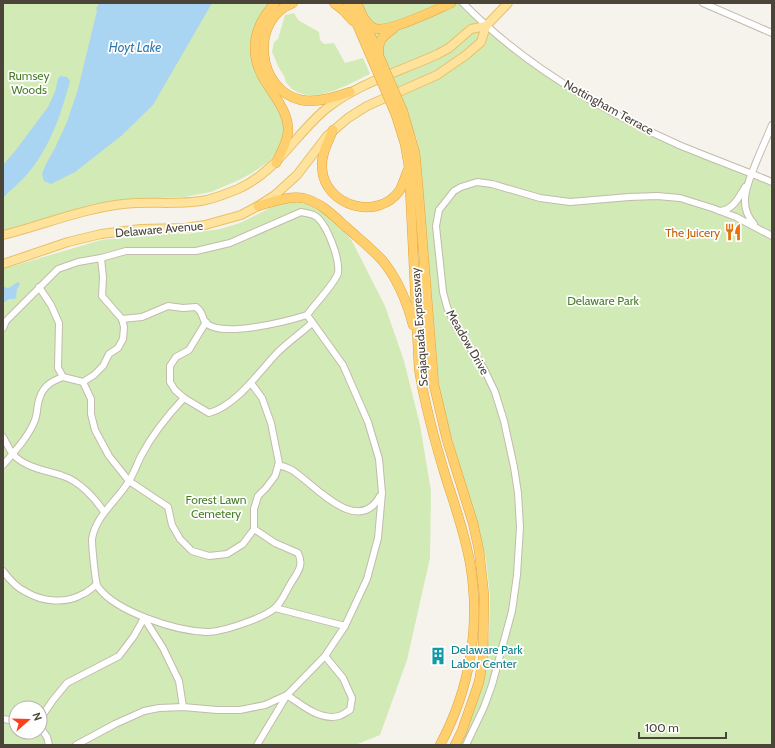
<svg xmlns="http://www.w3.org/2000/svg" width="775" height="748" font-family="Cabin,sans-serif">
  <rect width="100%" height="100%" fill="#f6f3ec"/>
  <!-- green -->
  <g fill="#d2eab5" fill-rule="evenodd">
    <polygon points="3,3 273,3 253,37 279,105 286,129 279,150 268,162 252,173 239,180 211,192 184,197 131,199 93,204 3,231"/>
    <polygon points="361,3 458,3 465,11 504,44 556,82 646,134 772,186 772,745 458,745 486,658 489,635 490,596 486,560 481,538 443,408 439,386 422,176 417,140"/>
    <path d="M294,13L298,20L319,32L320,40L324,44L334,43L345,63L363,58L370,74C346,85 306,111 286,82C285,80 285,78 284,76C283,73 280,71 279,68C276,63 275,57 272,52L274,42L278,39L285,15Z"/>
    <path d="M294,202L307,204L319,209L338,225L352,241L385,306L404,361L420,425L431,491L430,558L407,660L380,735L355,745H3V269L101,240L166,233L186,234L220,229L240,223L276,205ZM16,708H40V732H16Z"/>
  </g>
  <!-- water -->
  <g fill="#a9d4f2">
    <polygon points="100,3 212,3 153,105 121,136 75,172 51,184 44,181 42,174 46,164 55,148 67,122 78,89 97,11 96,8"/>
    <path d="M60,76L67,77L70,81C61,114 51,145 29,172C21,182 11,189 3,198V165L16,150L48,107L55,92L58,79Z"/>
    <path d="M18,282L20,284L17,289L16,297L15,299H9L5,302L3,301V286C10,291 12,285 18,282Z"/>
  </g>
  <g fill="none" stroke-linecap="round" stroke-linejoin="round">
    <!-- minor casing -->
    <g stroke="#c2bbae" stroke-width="8">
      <g id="minor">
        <path d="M463,3C523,65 601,110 679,145C710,158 741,169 772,182"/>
        <polyline points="703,3 772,33"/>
        <path d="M720,211C733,210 739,197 745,187"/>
        <path d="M754,224C736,204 749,181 757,160C762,148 767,137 772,125"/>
        <polyline points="39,287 51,305 59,323 58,368 63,377 83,382 94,375 103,366 109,354 118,348 123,339 124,327 122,319 102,296 103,277 101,258"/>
        <path d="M122,319L142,317L168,306L183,308L196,307C204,313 201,316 205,322C220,339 288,321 307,315"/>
        <path d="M206,322L189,350L176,357L170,366V382L175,390L184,398L209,413C236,406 258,373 277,353C288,342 301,333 312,323"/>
        <path d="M3,328L6,321L58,269L78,262L101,258L126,251H196L230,243L301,212C306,213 315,214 318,218C328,228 340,259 338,273C336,282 314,305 307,315L343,365L368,422L379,459L382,493L378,538L367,579L345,626L325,656L287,695L265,705L240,710H217L183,707L159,708L144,711L115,724L76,745"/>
        <polyline points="83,382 91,399 91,414 95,430 109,456 129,481 168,507 172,525 180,539 192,551 209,556 227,554 243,544 254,529 254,509 258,496 266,488 275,476 279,463 271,423 262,398 251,383"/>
        <path d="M184,398C167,416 152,435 141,456C137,464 134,473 129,481C117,501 96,515 92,539C92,545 95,583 98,587C116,612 176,631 207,632C222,632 264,618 275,608C282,602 286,591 291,583C298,572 304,565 298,553L275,543L254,529"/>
        <path d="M3,437C6,442 9,449 12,453C24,468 46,470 63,476C79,481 95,498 104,512"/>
        <path d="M3,465C15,451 29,436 35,420C37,415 37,409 38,404C41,388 49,382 63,377"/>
        <path d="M278,465C283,466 288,468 292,470C315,485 358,537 380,496"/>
        <path d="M3,571C9,579 17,588 26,592C43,602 66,604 83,594C88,592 92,588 96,585"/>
        <polyline points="275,608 345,626"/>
        <polyline points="144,618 163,648 179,681 183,707"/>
        <polyline points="3,719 16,721"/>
        <polyline points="40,719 53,700 67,683 119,656 134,636 144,618"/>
        <polyline points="40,727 47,737 49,745"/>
        <path d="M257,745L287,695C302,705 320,721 339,716C343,715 346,712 350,710L352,698L343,678L325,656"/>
        <polyline points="466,745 484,707 492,685 512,611 517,575 520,527 518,493 514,467 504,421 495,392 484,369 455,325 447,307 443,292 436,226 439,210 454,191 461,187 477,182 492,184 540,198 570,202 629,197 657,196 680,198 712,208 736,217 772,236"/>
      </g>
    </g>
    <!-- major casing -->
    <g stroke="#e6c16a" stroke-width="10">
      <g id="major">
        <path d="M3,235C43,225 81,209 123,204C149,201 175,205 201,201C214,199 226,194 238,189C278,171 295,134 327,108C359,83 401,71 438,54L449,48L471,29L486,26"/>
        <polyline points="3,264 68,242 101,234 141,229 185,228 205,225 241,215 258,206 275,195 297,175 327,136 348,118 367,106 437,75 466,55 481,42 486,26 508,3"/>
      </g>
    </g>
    <!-- highway casing -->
    <g stroke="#e0a43c" stroke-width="10">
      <g id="highway">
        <path d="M275,3C251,29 248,58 269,87C278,101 289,115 288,132C287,143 281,153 276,163"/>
        <path d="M293,3C249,19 257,91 301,100C317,103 335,97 350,92"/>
        <polyline points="334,3 343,10 353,21"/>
        <polyline points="348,3 372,59"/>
        <polyline points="357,3 379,56"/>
        <path d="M363,17C366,21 369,26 374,28C387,34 437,9 451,3"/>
        <path d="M379,52C378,38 384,36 394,28"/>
        <polyline points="403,112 415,153 418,185 434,385 447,440 473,523 479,550 484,595 483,659 479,682 462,731 455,745"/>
        <path d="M396,115L405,144L409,167L419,369C425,406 435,442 446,478C455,506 465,534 470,563C481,626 470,689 440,745"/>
        <path d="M333,130C328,142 321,154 322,168C324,206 378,222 400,190C403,184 405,177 408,170"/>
        <path d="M258,206C272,202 288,196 303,198C320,202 333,215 346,227C357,237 371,248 382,260C397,278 407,302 413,325"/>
      </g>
    </g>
    <!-- minor -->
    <use href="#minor" stroke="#fff" stroke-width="6"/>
    <!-- major -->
    <use href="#major" stroke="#ffe39c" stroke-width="8"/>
    <!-- highway -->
    <use href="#highway" stroke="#ffcf6e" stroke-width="9"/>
    <!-- highway-bridge casing -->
    <g stroke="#e0a43c" stroke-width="10" stroke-linecap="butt">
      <g id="highway-bridge">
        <polyline points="379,56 403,112"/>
        <polyline points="372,59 396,115"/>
      </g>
    </g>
    <!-- highway-bridge -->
    <use href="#highway-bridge" stroke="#ffcf6e" stroke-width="9"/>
  </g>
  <!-- icons -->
  <defs>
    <g id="restaurant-bare" transform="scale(1.38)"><path d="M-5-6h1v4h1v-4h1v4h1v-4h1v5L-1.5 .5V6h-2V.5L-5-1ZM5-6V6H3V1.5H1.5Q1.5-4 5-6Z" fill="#e8710a" stroke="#fff" stroke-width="2.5" paint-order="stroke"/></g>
    <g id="building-bare" transform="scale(1.38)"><path d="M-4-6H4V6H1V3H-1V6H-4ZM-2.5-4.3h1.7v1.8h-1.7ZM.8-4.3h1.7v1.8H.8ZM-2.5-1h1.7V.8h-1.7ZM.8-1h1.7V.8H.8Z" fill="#0f9aa8" stroke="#fff" stroke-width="2.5" paint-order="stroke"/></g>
  </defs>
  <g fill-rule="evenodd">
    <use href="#restaurant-bare" x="733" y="232"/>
    <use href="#building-bare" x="438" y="656"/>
  </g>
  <g text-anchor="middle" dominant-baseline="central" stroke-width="3.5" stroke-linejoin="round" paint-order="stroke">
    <!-- park labels -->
    <g font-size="12" fill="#4a7f2a" stroke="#fff">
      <text x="29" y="75">Rumsey<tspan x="29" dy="14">Woods</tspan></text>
      <text x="603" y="300">Delaware Park</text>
      <text x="216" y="499">Forest Lawn<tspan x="216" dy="14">Cemetery</tspan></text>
    </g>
    <!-- street labels -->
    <g font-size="12" fill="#4b4439" stroke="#fff">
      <text transform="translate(609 107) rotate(29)">Nottingham Terrace</text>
      <text transform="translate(159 229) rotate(-5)">Delaware Avenue</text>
      <text transform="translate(419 327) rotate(-94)">Scajaquada Expressway</text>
      <text transform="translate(468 342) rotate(60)">Meadow Drive</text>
    </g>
    <!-- food labels -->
    <g font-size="12" fill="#c56008" stroke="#fff" text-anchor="end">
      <text x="720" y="232">The Juicery</text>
    </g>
    <!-- culture labels -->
    <g font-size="12" fill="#0d838f" stroke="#fff" text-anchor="start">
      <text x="451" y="649">Delaware Park<tspan x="451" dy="14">Labor Center</tspan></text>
    </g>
    <!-- water labels -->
    <g font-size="13" font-style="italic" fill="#2e7ab2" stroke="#fff">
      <text x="135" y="47">Hoyt Lake</text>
    </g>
  </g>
  <!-- border -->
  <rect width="775" height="748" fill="none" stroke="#4b4439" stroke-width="8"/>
  <!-- north arrow -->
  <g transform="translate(28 720) rotate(70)"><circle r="19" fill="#ffffff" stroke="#b7b4b0"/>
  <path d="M0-3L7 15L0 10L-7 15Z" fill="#fc3f1d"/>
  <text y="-6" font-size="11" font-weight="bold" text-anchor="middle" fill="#4b4439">N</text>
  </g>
  <!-- scale -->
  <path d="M639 732v6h87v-6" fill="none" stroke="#4b4439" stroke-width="2"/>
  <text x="645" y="732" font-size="12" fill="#4b4439" stroke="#ffffff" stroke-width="3" paint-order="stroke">100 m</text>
</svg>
